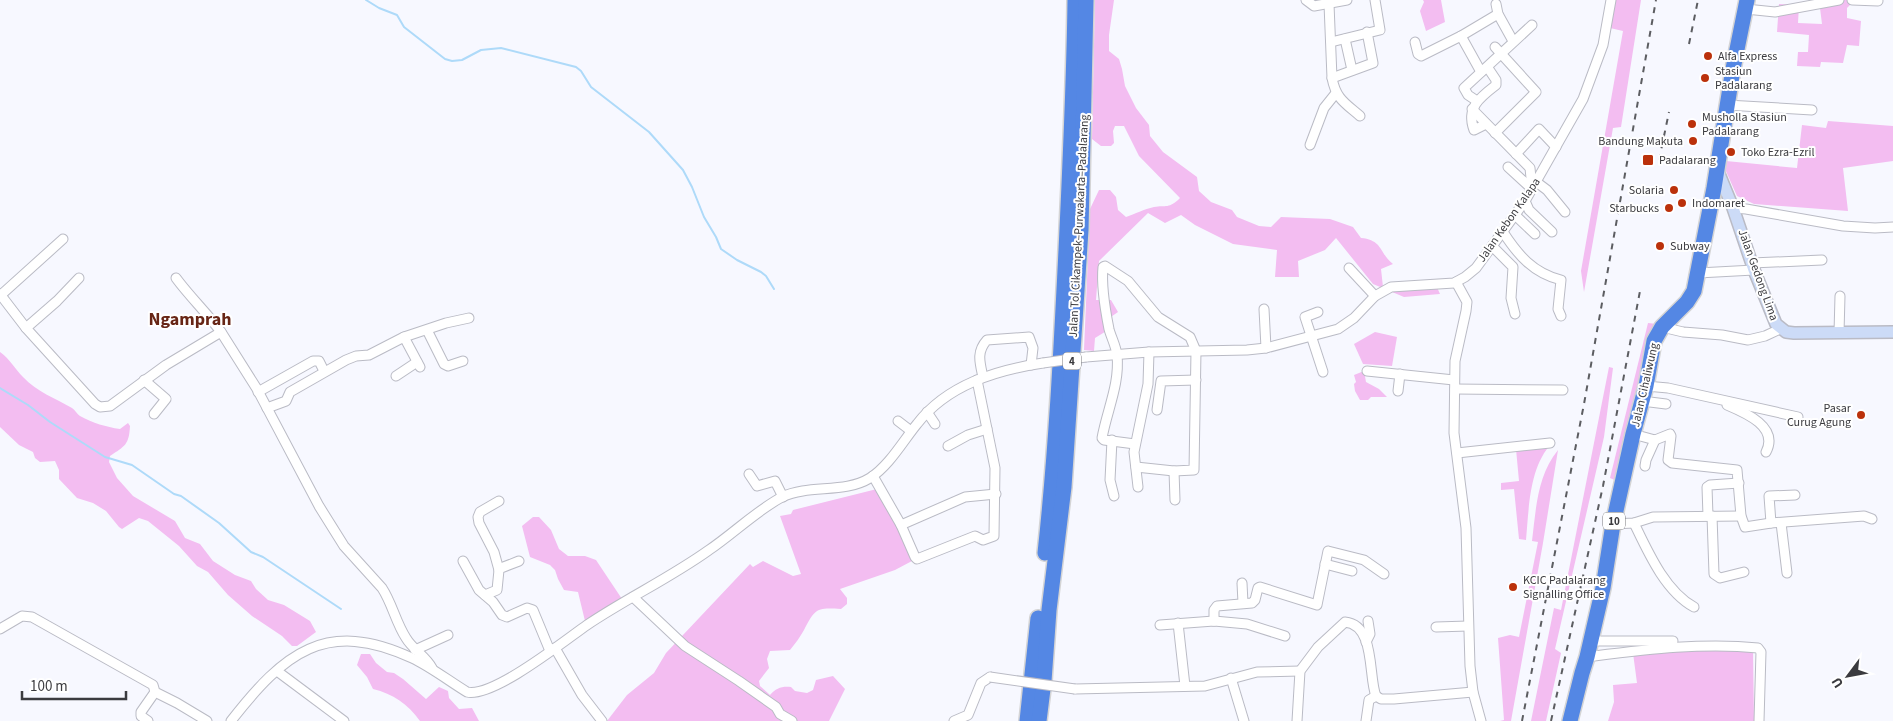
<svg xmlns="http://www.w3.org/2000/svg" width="1893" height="721" font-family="'Source Sans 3',sans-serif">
  <rect width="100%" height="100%" fill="#f7f8ff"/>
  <!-- green -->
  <g fill="#f3bdf1">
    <path d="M1095,0H1114L1109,35V51L1119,59L1122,69L1125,86L1136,108L1149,125L1150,136L1163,152L1197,177L1199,191L1211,202L1232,210L1237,217L1259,226L1271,227L1281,217L1330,219L1353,227L1361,238C1383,240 1379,253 1393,264L1381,269L1383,287L1436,285L1440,294L1404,297L1373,284L1336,238L1325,250L1298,261L1299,277H1275L1277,250L1233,244L1195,225L1181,215L1165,223L1148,213L1099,261L1096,300H1111L1118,312L1105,321L1108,330L1095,338L1094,351L1084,350L1090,209L1099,190H1110L1116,197L1118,210L1126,217C1135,214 1144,209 1154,207C1166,205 1169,209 1180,198L1139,156L1124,126H1115L1113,131L1114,143L1111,146H1101L1092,139Z"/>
    <polygon points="1423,0 1441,0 1445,22 1426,31 1420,11 1424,2"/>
    <polygon points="1616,0 1641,0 1621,127 1613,128 1584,292 1581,271 1623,31 1610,28"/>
    <polygon points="1819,0 1855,0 1847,8 1847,18 1861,21 1859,46 1847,45 1843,63 1821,62 1820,67 1797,66 1798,52 1808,52 1809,35 1777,32 1779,4 1799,5 1798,23 1822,24"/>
    <polygon points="1828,121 1893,126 1893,161 1843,168 1848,211 1754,204 1737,196 1725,169 1726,161 1797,168 1802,125 1826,128"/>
    <polygon points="1648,323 1657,324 1617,481 1610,478"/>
    <polygon points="1375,332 1397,337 1392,366 1363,364 1354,344"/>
    <path d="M0,352C10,359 15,369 23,377C37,392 55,398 72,408C75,410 77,414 80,416C93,423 106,427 120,429L128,423L130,426C129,445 125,446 110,456L109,462L117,478L133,496L175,521L185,538L200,544L213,561L235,575L251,581L256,589L268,600L284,605L310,621L316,632L297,646H292L282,636L252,616L228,595L208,572L197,566L179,546L148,521L139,518L122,529L119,527L106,511L93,503L77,498L59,479V470L55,461L40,462L35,458L33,452L19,445L0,427Z"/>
    <polygon points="1609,367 1613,368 1604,437 1555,649 1561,653 1546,721 1531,721 1554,608 1561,610"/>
    <polygon points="1364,371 1366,382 1379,389 1387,397 1371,397 1368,400 1360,400 1355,391 1354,384 1356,382 1354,375"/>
    <path d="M1552,443C1529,467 1529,508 1526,540L1519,539L1514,489L1501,490V483L1519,481L1516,449Z"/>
    <path d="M1558,450L1543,543L1511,721H1500L1504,720L1498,638L1510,635L1519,637L1538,542L1532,541C1536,509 1537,476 1558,450Z"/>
    <path d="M877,489L901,533L912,561L895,570L840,589L847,598V604L841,609C816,607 815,609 804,630C800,637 795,644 790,650L770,651L767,659L769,668L759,681L760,686L770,695C776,688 782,686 791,687L795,691L807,693L813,690L816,680L833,676L845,689L829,721H607L627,695L654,673L666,653L750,564L753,567L763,561L793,576L801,574L780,516L791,514L793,510Z"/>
    <polygon points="533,517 539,517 551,530 559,549 568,556 585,556 596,560 622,599 585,621 578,592 564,590 558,579 555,570 550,565 530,557 522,526"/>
    <polygon points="1753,649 1754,721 1608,721 1614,702 1613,685 1637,683 1633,653"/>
    <path d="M361,654H370L376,663L387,672L394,673L403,679L426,699L439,687L448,691L449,698L459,709L472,708L479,721H420C408,704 393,694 373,689L367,677L357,665Z"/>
  </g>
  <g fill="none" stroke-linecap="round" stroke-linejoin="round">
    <!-- stream -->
    <g stroke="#aedaf9" stroke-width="2">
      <polyline points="366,0 379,8 397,15 404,27 445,59 452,61 462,60 481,50 501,48 576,67 581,71 591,87 649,132 683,170 692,187 704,217 716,237 721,249 737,260 761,272 766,276 774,289"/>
      <polyline points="0,388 28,405 50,422 105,457 132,465 174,494 181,496 219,523 251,552 263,557 341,609"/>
    </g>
    <!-- street casing -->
    <g stroke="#babbc5" stroke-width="11">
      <g id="street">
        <polyline points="1306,0 1314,6 1347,0"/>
        <polyline points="1852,0 1878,1"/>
        <path d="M1329,4L1332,78C1336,99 1345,103 1360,116"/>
        <polyline points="1496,4 1498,14 1513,41"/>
        <polyline points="1746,9 1775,12 1839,0"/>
        <polyline points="1461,36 1481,72"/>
        <polyline points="1345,39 1352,70"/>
        <polyline points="1331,42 1380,30 1375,0"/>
        <polyline points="1415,42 1418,54 1421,56 1461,36 1498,14"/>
        <polyline points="1332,78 1373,63 1367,32"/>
        <polyline points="1477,101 1468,95 1464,88 1532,25"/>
        <polyline points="1727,105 1812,110"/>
        <polyline points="1472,109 1530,168 1531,178 1547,190 1565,212"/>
        <path d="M1486,124L1474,130C1466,108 1479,98 1496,85V80L1488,68"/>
        <polyline points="1495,133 1536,92 1495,47"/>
        <polyline points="1310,145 1324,108 1336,93"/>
        <polyline points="1516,154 1539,129 1556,147"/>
        <polyline points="1508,167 1532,189"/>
        <polyline points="1525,201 1529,210 1552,232"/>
        <polyline points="1733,208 1746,209 1843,226 1875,228 1893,227"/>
        <polyline points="1515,215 1535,234"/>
        <path d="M1503,232C1518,255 1533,273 1561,280L1558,309L1561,316"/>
        <polyline points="1492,246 1513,267 1511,298 1515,314"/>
        <polyline points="1752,263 1822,260"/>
        <polyline points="1349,268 1375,296"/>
        <polyline points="1698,273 1754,270"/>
        <path d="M176,278C190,297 207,313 221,332"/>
        <polyline points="1456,282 1467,302 1466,311 1455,361 1454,433 1466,528 1470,666 1473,692 1481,721"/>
        <path d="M0,294L26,328L95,404L100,407L110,406L166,365L221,332L257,389L319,506L344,546L382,588C392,603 396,623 406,638C413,650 426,656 432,668"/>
        <polyline points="1,295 63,239"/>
        <polyline points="1264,309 1266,348"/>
        <polyline points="1318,312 1305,317 1323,372"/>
        <polyline points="1662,327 1683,332 1722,335 1748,340 1765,336 1780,329"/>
        <polyline points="26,328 57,301 79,278"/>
        <polyline points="427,330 444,364 448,366 463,361"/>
        <polyline points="1839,333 1840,296"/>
        <polyline points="404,337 420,367"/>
        <polyline points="1086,357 1149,352 1247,350 1266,348 1338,329 1354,318 1375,296 1391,287 1454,283 1465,277 1476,268 1525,201 1583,99 1603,45 1611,0"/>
        <polyline points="1367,371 1454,380"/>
        <polyline points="396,376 417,362"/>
        <path d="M983,377C980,363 976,352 987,340L1029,337L1033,348L1031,365"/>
        <polyline points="144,380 166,399 154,414"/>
        <polyline points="1646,386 1668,388 1798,417"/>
        <polyline points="1455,389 1563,390"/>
        <polyline points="1398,391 1400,374"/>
        <polyline points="258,392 313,361 319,361 324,371"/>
        <polyline points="1642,401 1666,404"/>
        <path d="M1727,405C1746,413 1779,427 1766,452"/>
        <polyline points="267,408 286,401 290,392 346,360 356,356 369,355 404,337 446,323 469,318"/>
        <polyline points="1157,410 1161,381 1196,380"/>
        <polyline points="927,412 935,424"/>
        <polyline points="898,421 911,431"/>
        <polyline points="1633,434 1655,440 1670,434 1671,436 1668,460 1672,463 1737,470 1741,516 1745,527 1771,523 1864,516 1872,519"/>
        <polyline points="1112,440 1110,480 1114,496"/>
        <path d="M1135,444L1104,440L1102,438C1107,410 1120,384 1117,355C1116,346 1111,337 1109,329C1105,309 1101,287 1103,267L1105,266L1128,281L1158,317L1190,337L1196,351L1194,470L1174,471L1136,467"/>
        <polyline points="948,446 968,435 987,429"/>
        <polyline points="1457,453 1550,443"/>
        <polyline points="1645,466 1646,460 1655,440"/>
        <polyline points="1174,471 1175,500"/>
        <polyline points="749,474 757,486 775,481 783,497"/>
        <polyline points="873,476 901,525 915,557 917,559 975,536 983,540 994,536 995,468 977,380"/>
        <polyline points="1138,487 1134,452 1148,384 1149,352"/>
        <polyline points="499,501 480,512 478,517 479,523 494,552 499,570"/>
        <polyline points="1708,516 1707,487 1710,485 1739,483"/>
        <polyline points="1712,516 1714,574 1720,578 1744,572"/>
        <path d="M1634,523C1648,552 1665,591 1694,607"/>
        <polyline points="1771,523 1769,496 1795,495"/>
        <polyline points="1781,523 1787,573"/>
        <polyline points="1613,524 1634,523 1653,517 1741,516"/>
        <polyline points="901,525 965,497 996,494"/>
        <polyline points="463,561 479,590 493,602 502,615 507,617 527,608 533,610 550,651"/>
        <polyline points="1325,564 1352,571"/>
        <polyline points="1242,583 1243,603"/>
        <polyline points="485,595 497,590 499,570 501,568 519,561"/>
        <polyline points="633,597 685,646 739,681 776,707 780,714 792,721"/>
        <polyline points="1214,621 1214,610 1217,606 1252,603 1255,600 1258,588 1260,587 1317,605 1328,551 1364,560 1384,574"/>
        <polyline points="1178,623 1185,686"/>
        <polyline points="1160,625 1214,621 1247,624 1285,636"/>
        <polyline points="1436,627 1468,626"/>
        <polyline points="0,629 22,616 32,617 153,685 155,692 177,703 207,721"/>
        <polyline points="1591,641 1673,641"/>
        <polyline points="1366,642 1370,634 1368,621"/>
        <polyline points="555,648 582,695 602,721"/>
        <polyline points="415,650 448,635"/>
        <path d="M1587,657C1643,650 1702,642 1758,648L1761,652L1759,721"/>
        <polyline points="277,671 344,721"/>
        <polyline points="1231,678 1244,721"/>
        <polyline points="1075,689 1205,686 1257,672 1300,671"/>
        <polyline points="1376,696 1381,699 1394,699 1473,692"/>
        <polyline points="148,721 141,716 141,712 155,692"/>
        <path d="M231,721C284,653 326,618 412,658C431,667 449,681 467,692C493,698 564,641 587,625C627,598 670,578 709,550C734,533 756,511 782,497C810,484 844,494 870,478C889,466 903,441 917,424C947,385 996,370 1043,363"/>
        <polyline points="954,721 968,715 981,683 990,677"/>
        <path d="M1297,721L1300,671L1318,647L1345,622C1376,625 1368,677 1376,696"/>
        <polyline points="1366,721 1369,700 1376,696"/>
      </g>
    </g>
    <!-- secondary casing -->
    <g stroke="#babbc5" stroke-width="14">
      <polyline id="secondary" points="1717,169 1733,208 1754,270 1776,324 1786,332 1794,333 1893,332"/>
    </g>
    <!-- highway casing -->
    <g stroke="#d4d4d5" stroke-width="18">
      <g id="highway">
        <path d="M1045,553C1056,452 1061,351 1066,250C1070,167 1074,84 1075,0"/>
        <polyline points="1027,721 1038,618"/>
        <polyline points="1039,721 1044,681 1049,610 1064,487 1081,230 1086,0"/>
        <polyline points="1570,721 1582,673 1587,657 1603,588 1613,524 1633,434 1646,386 1654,341 1662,327 1687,302 1694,291 1714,188 1733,69 1747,0"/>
      </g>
    </g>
    <!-- street -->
    <use href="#street" stroke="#fff" stroke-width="9"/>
    <!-- secondary -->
    <use href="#secondary" stroke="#ccdbf7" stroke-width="11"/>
    <!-- highway -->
    <use href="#highway" stroke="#5487e4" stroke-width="15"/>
    <!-- rail -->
    <g stroke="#5c5d61" stroke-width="2" stroke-dasharray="6 6" stroke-linecap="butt">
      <polyline points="1689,44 1698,0"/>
      <polyline points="1659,160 1669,112"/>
      <polyline points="1522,721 1584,404 1656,0"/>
      <polyline points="1551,721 1603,486 1640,291"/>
    </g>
    <!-- street-bridge casing -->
    <g stroke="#babbc5" stroke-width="11" stroke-linecap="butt">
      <g id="street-bridge">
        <polyline points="1043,363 1086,357"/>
        <polyline points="990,677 1075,689"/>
      </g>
    </g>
    <!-- street-bridge -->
    <use href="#street-bridge" stroke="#fff" stroke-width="9"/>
  </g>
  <!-- markers -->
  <g fill="#bb310b" stroke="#fff" stroke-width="2">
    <circle cx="1708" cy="56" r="5"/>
    <circle cx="1705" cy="78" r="5"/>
    <circle cx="1692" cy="124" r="5"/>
    <circle cx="1693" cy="141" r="5"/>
    <circle cx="1731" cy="152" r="5"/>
    <rect x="1642" y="154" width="12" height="12" rx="2.5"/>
    <circle cx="1674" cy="190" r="5"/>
    <circle cx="1682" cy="203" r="5"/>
    <circle cx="1669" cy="208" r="5"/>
    <circle cx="1660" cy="246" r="5"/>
    <circle cx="1861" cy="415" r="5"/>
    <circle cx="1513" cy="587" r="5"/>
  </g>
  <g text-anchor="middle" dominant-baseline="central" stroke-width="4" stroke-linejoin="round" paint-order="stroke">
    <!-- shield labels -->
    <g fill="#fff" stroke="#767679" stroke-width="1">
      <rect x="1063" y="352.5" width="18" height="17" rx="4"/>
      <rect x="1603" y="512.5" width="22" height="17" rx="4"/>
    </g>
    <g font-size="11" font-weight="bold" fill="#3b3b3f">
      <text x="1072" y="361">4</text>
      <text x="1614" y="521">10</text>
    </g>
    <!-- poi labels -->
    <g font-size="12" fill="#3b3b3f" stroke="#fff" text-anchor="start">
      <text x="1718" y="56">Alfa Express</text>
      <text x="1715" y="71">Stasiun<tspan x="1715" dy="14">Padalarang</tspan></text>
      <text x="1702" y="117">Musholla Stasiun<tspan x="1702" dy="14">Padalarang</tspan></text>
      <text x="1683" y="141" text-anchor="end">Bandung Makuta</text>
      <text x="1741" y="152">Toko Ezra-Ezril</text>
      <text x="1659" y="160">Padalarang</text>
      <text x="1664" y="190" text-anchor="end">Solaria</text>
      <text x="1692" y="203">Indomaret</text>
      <text x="1659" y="208" text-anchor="end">Starbucks</text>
      <text x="1670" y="246">Subway</text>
      <text x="1851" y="408" text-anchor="end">Pasar<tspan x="1851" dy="14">Curug Agung</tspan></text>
      <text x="1523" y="580">KCIC Padalarang<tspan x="1523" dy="14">Signalling Office</tspan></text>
    </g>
    <!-- street labels -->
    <g font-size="12" fill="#3b3b3f" stroke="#fff">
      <text transform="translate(1509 220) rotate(-55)">Jalan Kebon Kalapa</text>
      <text transform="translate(1079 226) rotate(-87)">Jalan Tol Cikampek–Purwakarta–Padalarang</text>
      <text transform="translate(1758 275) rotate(70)">Jalan Gedong Lima</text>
      <text transform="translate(1645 385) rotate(-77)">Jalan Cihaliwung</text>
    </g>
    <!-- district labels -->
    <g font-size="18" font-weight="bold" fill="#672515" stroke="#fff">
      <text x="190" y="319">Ngamprah</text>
    </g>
  </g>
  <!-- north arrow -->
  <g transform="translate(1848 676) rotate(238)" stroke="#ffffff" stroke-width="4" paint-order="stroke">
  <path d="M0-4L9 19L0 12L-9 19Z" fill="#3b3b3f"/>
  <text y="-8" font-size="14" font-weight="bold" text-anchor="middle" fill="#3b3b3f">U</text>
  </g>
  <!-- scale -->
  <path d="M22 691v8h104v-8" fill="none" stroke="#3b3b3f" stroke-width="2.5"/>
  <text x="30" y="691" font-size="15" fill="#3b3b3f" stroke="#ffffff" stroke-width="4" paint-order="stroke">100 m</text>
</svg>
